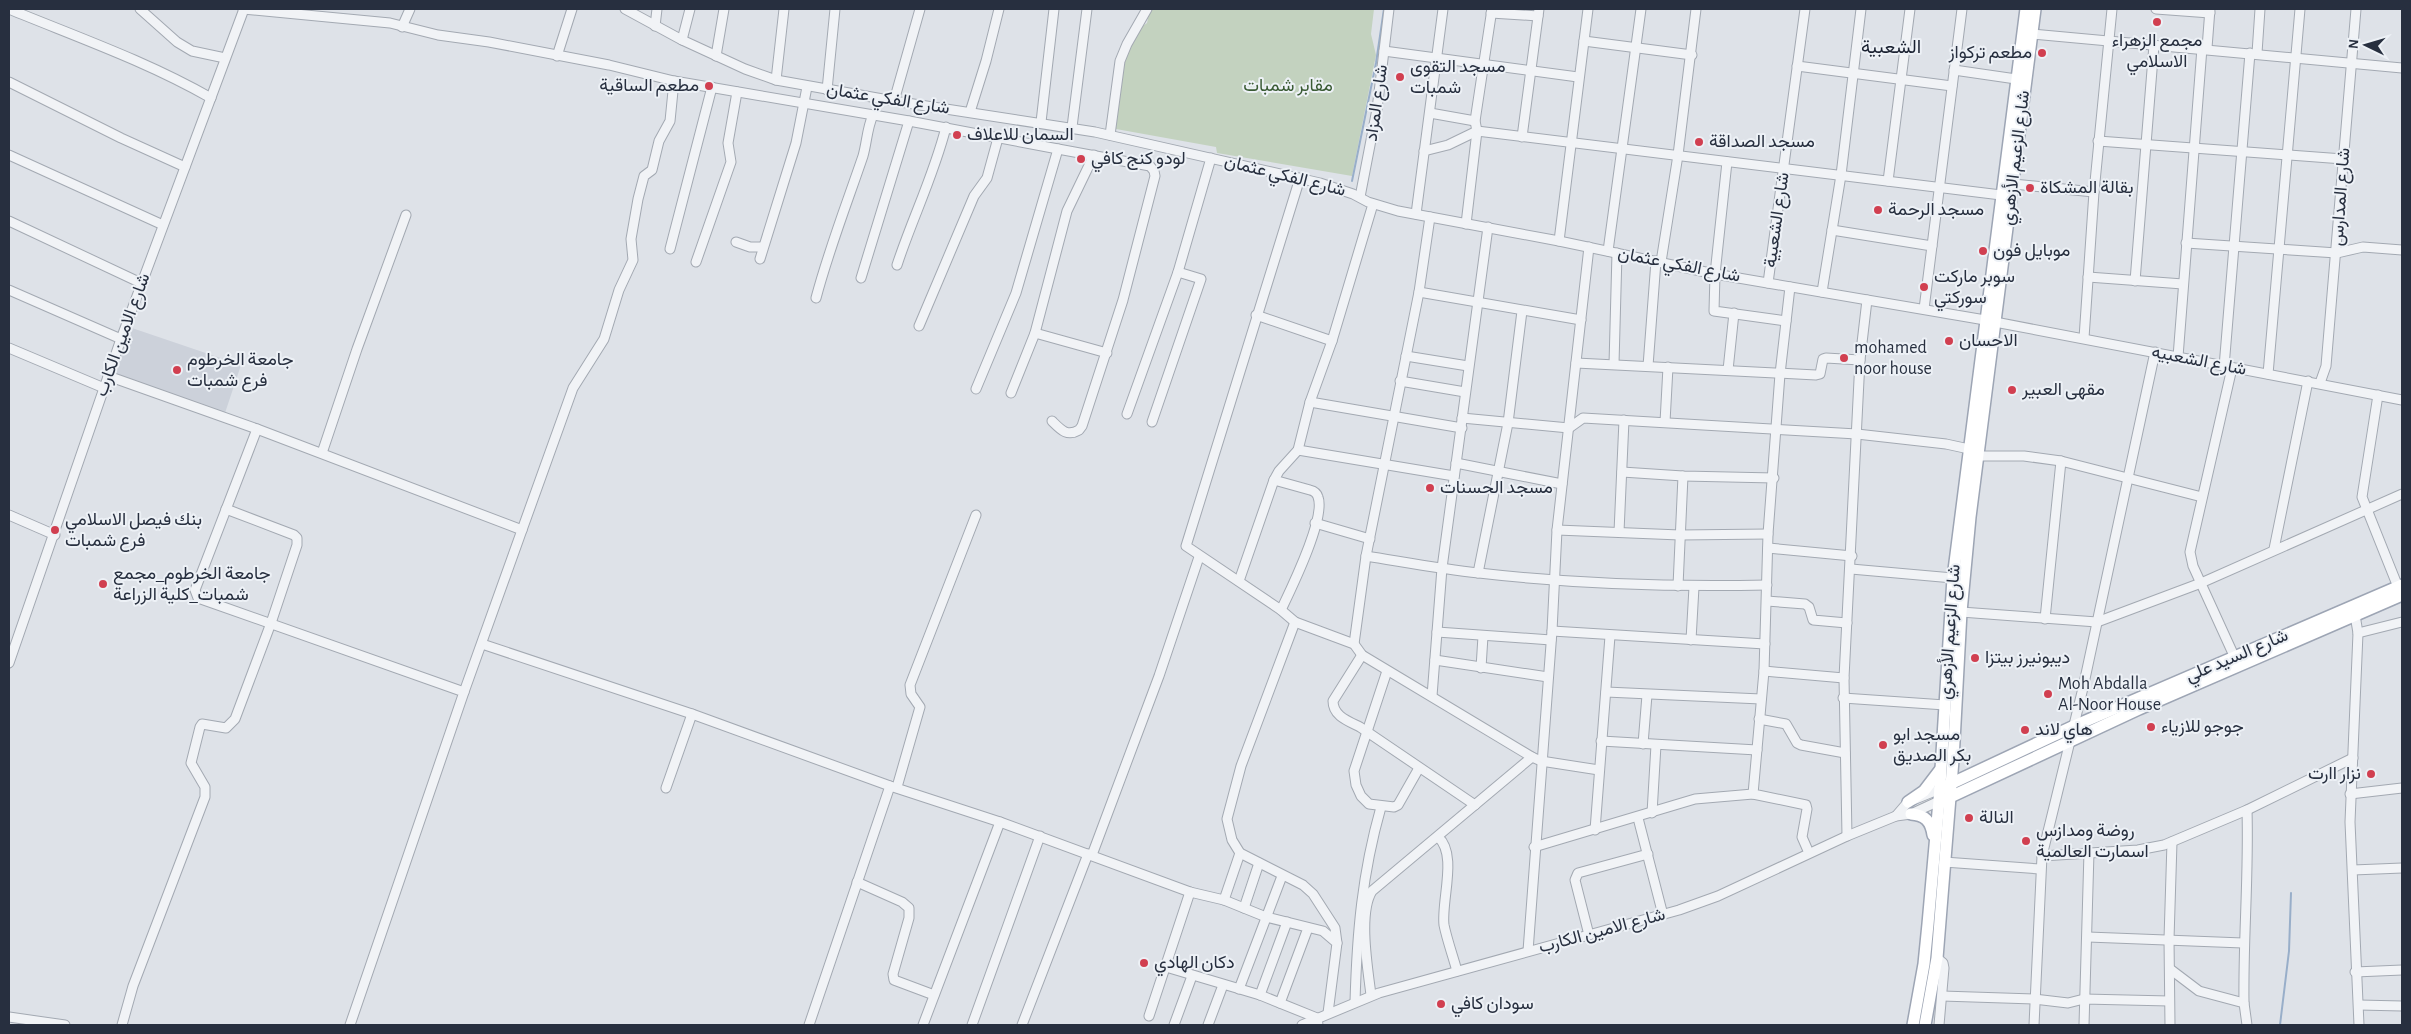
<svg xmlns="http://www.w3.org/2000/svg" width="2411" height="1034" font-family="'Alegreya Sans',Vazirmatn,sans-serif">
  <rect width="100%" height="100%" fill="#dee2e8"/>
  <!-- built -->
  <polygon fill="#ccd1da" points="129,327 241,365 225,413 113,376"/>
  <!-- green -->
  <path fill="#c3d2bf" d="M1150,9H1374L1371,34L1376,55L1352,176L1217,153L1216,147L1116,129C1119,98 1117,40 1147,23Z"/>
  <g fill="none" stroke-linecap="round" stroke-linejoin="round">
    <!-- stream -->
    <g stroke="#98aec9" stroke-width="2">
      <polyline points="1352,181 1376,63 1384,9"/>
      <polyline points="2280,1025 2289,951 2291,893"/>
    </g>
    <!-- minor casing -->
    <g stroke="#a3a9b2" stroke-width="11">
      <g id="minor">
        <path d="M9,9C77,37 146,61 211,98"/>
        <polyline points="140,9 177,42 192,51 225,58"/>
        <polyline points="243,9 390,23 438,35 489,42 609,65 674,81 909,121 1058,149"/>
        <polyline points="625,9 682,40 745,69 776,80 894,101 1095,132 1320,183 1353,194 1368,202 1398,211 1559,241 1715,274 1985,320"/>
        <polyline points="2156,9 2210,13"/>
        <polyline points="1491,13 1538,16"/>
        <polyline points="655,26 657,9"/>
        <polyline points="402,27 410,9"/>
        <polyline points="2032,34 2402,68"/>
        <polyline points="682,40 690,9"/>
        <polyline points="1584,41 1692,55"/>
        <polyline points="2207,48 2210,9"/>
        <polyline points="1384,51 1578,77"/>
        <polyline points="2257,53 2260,9"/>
        <polyline points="557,56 572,9"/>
        <polyline points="716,56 724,9"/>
        <polyline points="1797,66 1952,86"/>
        <polyline points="1954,70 2016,79"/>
        <polyline points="776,80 784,9"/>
        <polyline points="9,82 121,138 185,167"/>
        <polyline points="827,90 835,9"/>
        <polyline points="894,101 920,9"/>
        <polyline points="970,112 986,61 999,9"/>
        <polyline points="1430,113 1475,121"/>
        <polyline points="1041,122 1054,9"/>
        <polyline points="1072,127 1087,9"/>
        <polyline points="1110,135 1120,61 1127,44 1147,9"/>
        <polyline points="1522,137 1539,9"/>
        <polyline points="2098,141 2343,159"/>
        <polyline points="1424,151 1448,145 1477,131 2001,195"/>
        <polyline points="9,155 163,225"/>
        <polyline points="1727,162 1715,274 1714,311 1786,321"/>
        <polyline points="1300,178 1186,546 1281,610 1295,622 1354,644 1362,655 1532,757 1541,761 1599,770"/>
        <polyline points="1888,181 1910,9"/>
        <polyline points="2013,184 2094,192"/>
        <polyline points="1360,197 1377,109 1389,9"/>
        <polyline points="1416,214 1443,9"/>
        <polyline points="9,221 141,283"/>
        <polyline points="1466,224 1477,131 1475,121 1492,9"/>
        <polyline points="1832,230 1932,246"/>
        <polyline points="1559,241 1588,9"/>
        <polyline points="736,242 750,247 762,247"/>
        <polyline points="2186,243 2337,253 2363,247 2402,250"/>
        <polyline points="670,249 712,87"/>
        <polyline points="1608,251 1641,9"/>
        <polyline points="760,259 796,143 807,87"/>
        <polyline points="696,262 731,162 728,143 737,92"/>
        <polyline points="1661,262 1678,155 1696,9"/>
        <path d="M897,265C912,219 934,175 946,127"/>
        <polyline points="2088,277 2183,284"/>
        <polyline points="861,278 909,121"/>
        <polyline points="2135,281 2154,45"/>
        <polyline points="1768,283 1805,9"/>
        <polyline points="1790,287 1780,374 1768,534 1764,671 1753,794 1806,805 1807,809 1802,837 1809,853"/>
        <polyline points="9,290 121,339"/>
        <polyline points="1419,292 1581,320"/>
        <polyline points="1822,292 1841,175 1861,9"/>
        <path d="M816,298C829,249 847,203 863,156C867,142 867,128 873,115"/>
        <polyline points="1924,309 1962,9"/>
        <polyline points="1256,315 1332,341"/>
        <polyline points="1995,322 2402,400"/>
        <polyline points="919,326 974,196 987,178 998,138"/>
        <polyline points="1035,333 1107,353"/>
        <polyline points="2084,338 2094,192 2112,9"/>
        <polyline points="9,348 104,388"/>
        <polyline points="1406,356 1468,366"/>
        <polyline points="2178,357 2202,48"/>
        <polyline points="1576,363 1816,375 1820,374 1823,359 1826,358 1860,360"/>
        <polyline points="1614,364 1617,253"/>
        <polyline points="1648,366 1656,261"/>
        <polyline points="2224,367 2250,53"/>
        <polyline points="2232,368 2190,552 2193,566 2235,658"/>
        <polyline points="1728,370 1734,313"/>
        <polyline points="2268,374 2300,9"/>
        <polyline points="108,376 257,429 522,530 464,692"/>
        <polyline points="1400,381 1465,392"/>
        <polyline points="2320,383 2326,366 2356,9"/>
        <path d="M976,389L1016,293L1058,149L1150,166L1154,171L1155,176L1123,300L1082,426L1079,430C1067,437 1061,430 1052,421"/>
        <polyline points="1011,393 1035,333 1067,211 1094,155"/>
        <polyline points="2378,395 2362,497 2400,592"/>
        <polyline points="1310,402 1462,428"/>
        <polyline points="1127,414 1178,272 1211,158"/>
        <polyline points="1462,418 1569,428 1583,418 1857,434 1946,444 1969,449 1978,456 2024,456 2061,461 2202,497"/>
        <polyline points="1152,422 1201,279 1178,272"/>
        <polyline points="1665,422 1668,367"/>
        <polyline points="257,429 195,590 198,598 464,692 350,1025"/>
        <polyline points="1298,450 1454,476"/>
        <polyline points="322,453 357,349 406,215"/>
        <polyline points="1456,463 1562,484"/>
        <polyline points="1622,472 1683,476 1774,478"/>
        <path d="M1274,480L1310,490C1314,491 1317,493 1318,497C1326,518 1291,589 1281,610"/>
        <polyline points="9,515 55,535"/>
        <polyline points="1315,523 1370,539"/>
        <polyline points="522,530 573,388 604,339 619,290 633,260 631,239 638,199 644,176 652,170 659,141 670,121 674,81"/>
        <polyline points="1557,530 1680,535 1768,534"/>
        <polyline points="1619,532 1624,420"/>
        <polyline points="1768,548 1852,556"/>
        <polyline points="2274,549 2308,381"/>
        <path d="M1366,556C1404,562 1441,569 1479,573C1574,584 1671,587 1767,585"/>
        <polyline points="1851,569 1953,578"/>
        <polyline points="1478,573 1508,423 1522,311"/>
        <polyline points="1239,581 1274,480 1279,471 1298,450 1310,402 1332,341 1373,204"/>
        <polyline points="1678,586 1683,476"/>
        <polyline points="1767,601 1805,604 1809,607 1813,620 1847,623"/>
        <polyline points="1961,612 2097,622 2201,583 2402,494"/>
        <polyline points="2355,615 2358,633 2350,822 2359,1025"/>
        <polyline points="2045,619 2061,461"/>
        <polyline points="1295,622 1241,766 1227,819 1232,840 1240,853 1303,885 1313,894 1335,928 1337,943"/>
        <polyline points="1552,631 1765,644"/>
        <polyline points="1437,632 1551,640"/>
        <polyline points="2358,633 2402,622"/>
        <polyline points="1691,640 1694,587"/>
        <polyline points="482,644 692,714 890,786 1000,822 1190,892 1224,900 1266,917 1323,931 1337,943 1328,1013"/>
        <polyline points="1354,644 1366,556 1419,292 1430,217"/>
        <path d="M1362,655L1333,701C1333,716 1348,721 1360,727L1475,805"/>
        <polyline points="1435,660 1548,677"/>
        <polyline points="9,663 121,339 244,9"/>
        <polyline points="1481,668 1483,636"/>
        <polyline points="1387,671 1354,771 1356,785 1361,796 1369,804 1394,807 1398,805 1419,768"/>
        <polyline points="1764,671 1844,678"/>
        <polyline points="1606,692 1761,699"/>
        <polyline points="1432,696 1442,568 1488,227"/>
        <polyline points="1843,698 1945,705"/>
        <polyline points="1759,719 1786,724 1797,743 1801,745 1845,753"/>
        <polyline points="1601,741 1757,750"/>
        <polyline points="1643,744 1647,695"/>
        <polyline points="897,787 920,707 911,694 910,685 976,515"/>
        <polyline points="666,788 692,714"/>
        <polyline points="2350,794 2402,788"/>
        <polyline points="1652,813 1656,745"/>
        <polyline points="1896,816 1908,802 1940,789"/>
        <polyline points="1638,818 1663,915"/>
        <polyline points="1595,830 1610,636"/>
        <polyline points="1847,836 1844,678 1860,360 1867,300"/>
        <path d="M1438,837C1458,854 1441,901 1444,925C1447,940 1453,956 1457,971"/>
        <polyline points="1534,847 1695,799 1753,794"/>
        <polyline points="1092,855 1159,676 1199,557"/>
        <polyline points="2042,856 2138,850 2164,845 2247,810 2353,758"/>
        <polyline points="1944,862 2040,869"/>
        <polyline points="2353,870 2402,868"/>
        <polyline points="857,882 902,902 909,908 909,918 893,974 894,980 934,995"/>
        <polyline points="1224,900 1240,853"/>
        <polyline points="1244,908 1259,863"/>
        <polyline points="1589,935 1575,880 1578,873 1648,854"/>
        <polyline points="2088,937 2243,943"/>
        <polyline points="1528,951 1552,631 1557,530 1589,247"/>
        <polyline points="1937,958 1943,963 1944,968 1939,1025"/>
        <polyline points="1166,967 1260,995 1317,1018 1318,1025"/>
        <polyline points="2170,969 2199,991 2244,1003 2247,1025"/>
        <polyline points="2355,972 2402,970"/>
        <polyline points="1239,989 1282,876"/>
        <polyline points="1260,995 1287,922"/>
        <path d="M1371,995C1368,970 1358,913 1372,891L1532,757"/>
        <polyline points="1942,996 2034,999 2068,1003 2084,999 2169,1001"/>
        <path d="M1355,1002C1357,933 1362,874 1381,807"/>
        <polyline points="1280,1003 1308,928"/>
        <path d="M2244,1003C2243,938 2249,875 2247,810"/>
        <polyline points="2359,1005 2402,1006"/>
        <polyline points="1149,1016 1190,892"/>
        <polyline points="9,1017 65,1025"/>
        <polyline points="122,1025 133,986 205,797 205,787 191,763 200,727 202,724 226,728 235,719 271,623 297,545 297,538 294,535 226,509"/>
        <polyline points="809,1025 890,786"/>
        <polyline points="923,1025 1000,822"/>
        <polyline points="972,1025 1040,836"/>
        <polyline points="1022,1025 1088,854"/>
        <polyline points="1174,1025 1192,976"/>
        <polyline points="1208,1025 1223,985"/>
        <polyline points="1302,1025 1379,993 1679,910 1718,896 1847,836 1896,816 1911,814 1939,801"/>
        <polyline points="2034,1025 2042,856 2083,688 2155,352"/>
        <polyline points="2084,1025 2089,852"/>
        <polyline points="2170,1025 2169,939 2172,842"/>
      </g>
    </g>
    <!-- major casing -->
    <g stroke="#9da5b4" stroke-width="14">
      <g id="major">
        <polyline points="1946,786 2074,726 2402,585"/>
        <polyline points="1946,799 2139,709 2402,595"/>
        <polyline points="1908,802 1924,791 1940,770"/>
        <path d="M1911,814C1925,815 1931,821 1933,835"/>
        <polyline points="1913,1025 1924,964 1928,924 1939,801 1953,578 2026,9"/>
        <polyline points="1925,1025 1937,958 1953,760 1961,612 1970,517 2035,9"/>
      </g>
    </g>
    <!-- minor -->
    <use href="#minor" stroke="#f1f3f6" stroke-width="9"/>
    <!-- major -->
    <use href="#major" stroke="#fff" stroke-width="11"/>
  </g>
  <!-- markers -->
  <g fill="#d13f50" stroke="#edf1f6" stroke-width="2">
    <circle cx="2157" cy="22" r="5"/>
    <circle cx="2042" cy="53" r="5"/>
    <circle cx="1400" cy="77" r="5"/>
    <circle cx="709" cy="86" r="5"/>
    <circle cx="957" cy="135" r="5"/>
    <circle cx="1699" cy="142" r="5"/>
    <circle cx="1081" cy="159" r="5"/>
    <circle cx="2030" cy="188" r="5"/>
    <circle cx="1878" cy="210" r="5"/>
    <circle cx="1983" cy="251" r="5"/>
    <circle cx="1924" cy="287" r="5"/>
    <circle cx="1949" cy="341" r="5"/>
    <circle cx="1844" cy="358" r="5"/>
    <circle cx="177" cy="370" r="5"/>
    <circle cx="2012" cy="390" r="5"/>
    <circle cx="1430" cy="488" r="5"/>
    <circle cx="55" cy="530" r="5"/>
    <circle cx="103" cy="584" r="5"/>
    <circle cx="1975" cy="658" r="5"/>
    <circle cx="2048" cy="694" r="5"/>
    <circle cx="2151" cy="727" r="5"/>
    <circle cx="2025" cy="730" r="5"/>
    <circle cx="1883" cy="745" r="5"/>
    <circle cx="2371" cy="774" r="5"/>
    <circle cx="1969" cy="818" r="5"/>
    <circle cx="2026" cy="841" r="5"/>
    <circle cx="1144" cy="963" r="5"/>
    <circle cx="1441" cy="1004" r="5"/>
  </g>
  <g text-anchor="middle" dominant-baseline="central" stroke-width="4" stroke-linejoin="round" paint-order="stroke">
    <!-- poi labels -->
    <g font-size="18" fill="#272f3f" stroke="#edf1f6" text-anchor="start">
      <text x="2157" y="41" text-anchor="middle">مجمع الزهراء<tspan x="2157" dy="21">الاسلامي</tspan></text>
      <text x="2032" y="53" text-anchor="end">مطعم تركواز</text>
      <text x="1410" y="67">مسجد التقوى<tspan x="1410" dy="21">شمبات</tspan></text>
      <text x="699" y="86" text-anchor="end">مطعم الساقية</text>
      <text x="967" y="135">السمان للاعلاف</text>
      <text x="1709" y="142">مسجد الصداقة</text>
      <text x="1091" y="159">لودو كنج كافي</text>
      <text x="2040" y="188">بقالة المشكاة</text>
      <text x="1888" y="210">مسجد الرحمة</text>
      <text x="1993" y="251">موبايل فون</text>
      <text x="1934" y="277">سوبر ماركت<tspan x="1934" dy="21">سوركتي</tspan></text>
      <text x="1959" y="341">الاحسان</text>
      <text x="1854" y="348">mohamed<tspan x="1854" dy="21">noor house</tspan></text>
      <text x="187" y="360">جامعة الخرطوم<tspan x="187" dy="21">فرع شمبات</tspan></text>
      <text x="2022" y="390">مقهى العبير</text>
      <text x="1440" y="488">مسجد الحسنات</text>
      <text x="65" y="520">بنك فيصل الاسلامي<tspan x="65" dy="21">فرع شمبات</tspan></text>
      <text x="113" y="574">جامعة الخرطوم_مجمع<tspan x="113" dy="21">شمبات_كلية الزراعة</tspan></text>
      <text x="1985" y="658">ديبونيرز بيتزا</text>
      <text x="2058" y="684">Moh Abdalla<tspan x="2058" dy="21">Al-Noor House</tspan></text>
      <text x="2161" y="727">جوجو للازياء</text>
      <text x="2035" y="730">هاي لاند</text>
      <text x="1893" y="735">مسجد ابو<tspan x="1893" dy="21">بكر الصديق</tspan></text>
      <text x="2361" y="774" text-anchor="end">نزار اارت</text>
      <text x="1979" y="818">النالة</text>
      <text x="2036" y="831">روضة ومدازس<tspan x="2036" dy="21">اسمارت العالمية</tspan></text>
      <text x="1154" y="963">دكان الهادي</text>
      <text x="1451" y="1004">سودان كافي</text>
    </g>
    <!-- park labels -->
    <g font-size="18" fill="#3a5b34" stroke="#edf1f6">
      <text x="1288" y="86">مقابر شمبات</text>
    </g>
    <!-- street labels -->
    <g font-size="18" fill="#272f3f" stroke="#edf1f6">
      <text transform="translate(888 99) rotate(9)">شارع الفكي عثمان</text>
      <text transform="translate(1377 103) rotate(-82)">شارع المزاد</text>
      <text transform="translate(2016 158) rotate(-83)">شارع الزعيم الأزهري</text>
      <text transform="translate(1285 176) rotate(14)">شارع الفكي عثمان</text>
      <text transform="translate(2341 197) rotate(-86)">شارع المدارس</text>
      <text transform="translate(1777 220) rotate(-82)">شارع الشعبية</text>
      <text transform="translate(1679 265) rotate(11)">شارع الفكي عثمان</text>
      <text transform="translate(123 335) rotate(-70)">شارع الامين الكارب</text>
      <text transform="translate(2199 361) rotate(11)">شارع الشعبيه</text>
      <text transform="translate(1950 632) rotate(-86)">شارع الزعيم الأزهري</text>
      <text transform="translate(2237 656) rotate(-23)">شارع السيد علي</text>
      <text transform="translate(1602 931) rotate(-15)">شارع الامين الكارب</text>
    </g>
    <!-- neighbourhood labels -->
    <g font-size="19" fill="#192030" stroke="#edf1f6">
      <text x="1891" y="47">الشعبية</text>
    </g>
  </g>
  <!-- border -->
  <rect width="2411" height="1034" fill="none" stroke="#272f3f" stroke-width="20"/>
  <!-- north arrow -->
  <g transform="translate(2366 45) rotate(275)" stroke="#edf1f6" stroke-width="4" paint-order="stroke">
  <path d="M0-4L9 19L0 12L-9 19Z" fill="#272f3f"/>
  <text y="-8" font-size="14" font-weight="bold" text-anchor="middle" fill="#272f3f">N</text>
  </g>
</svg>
